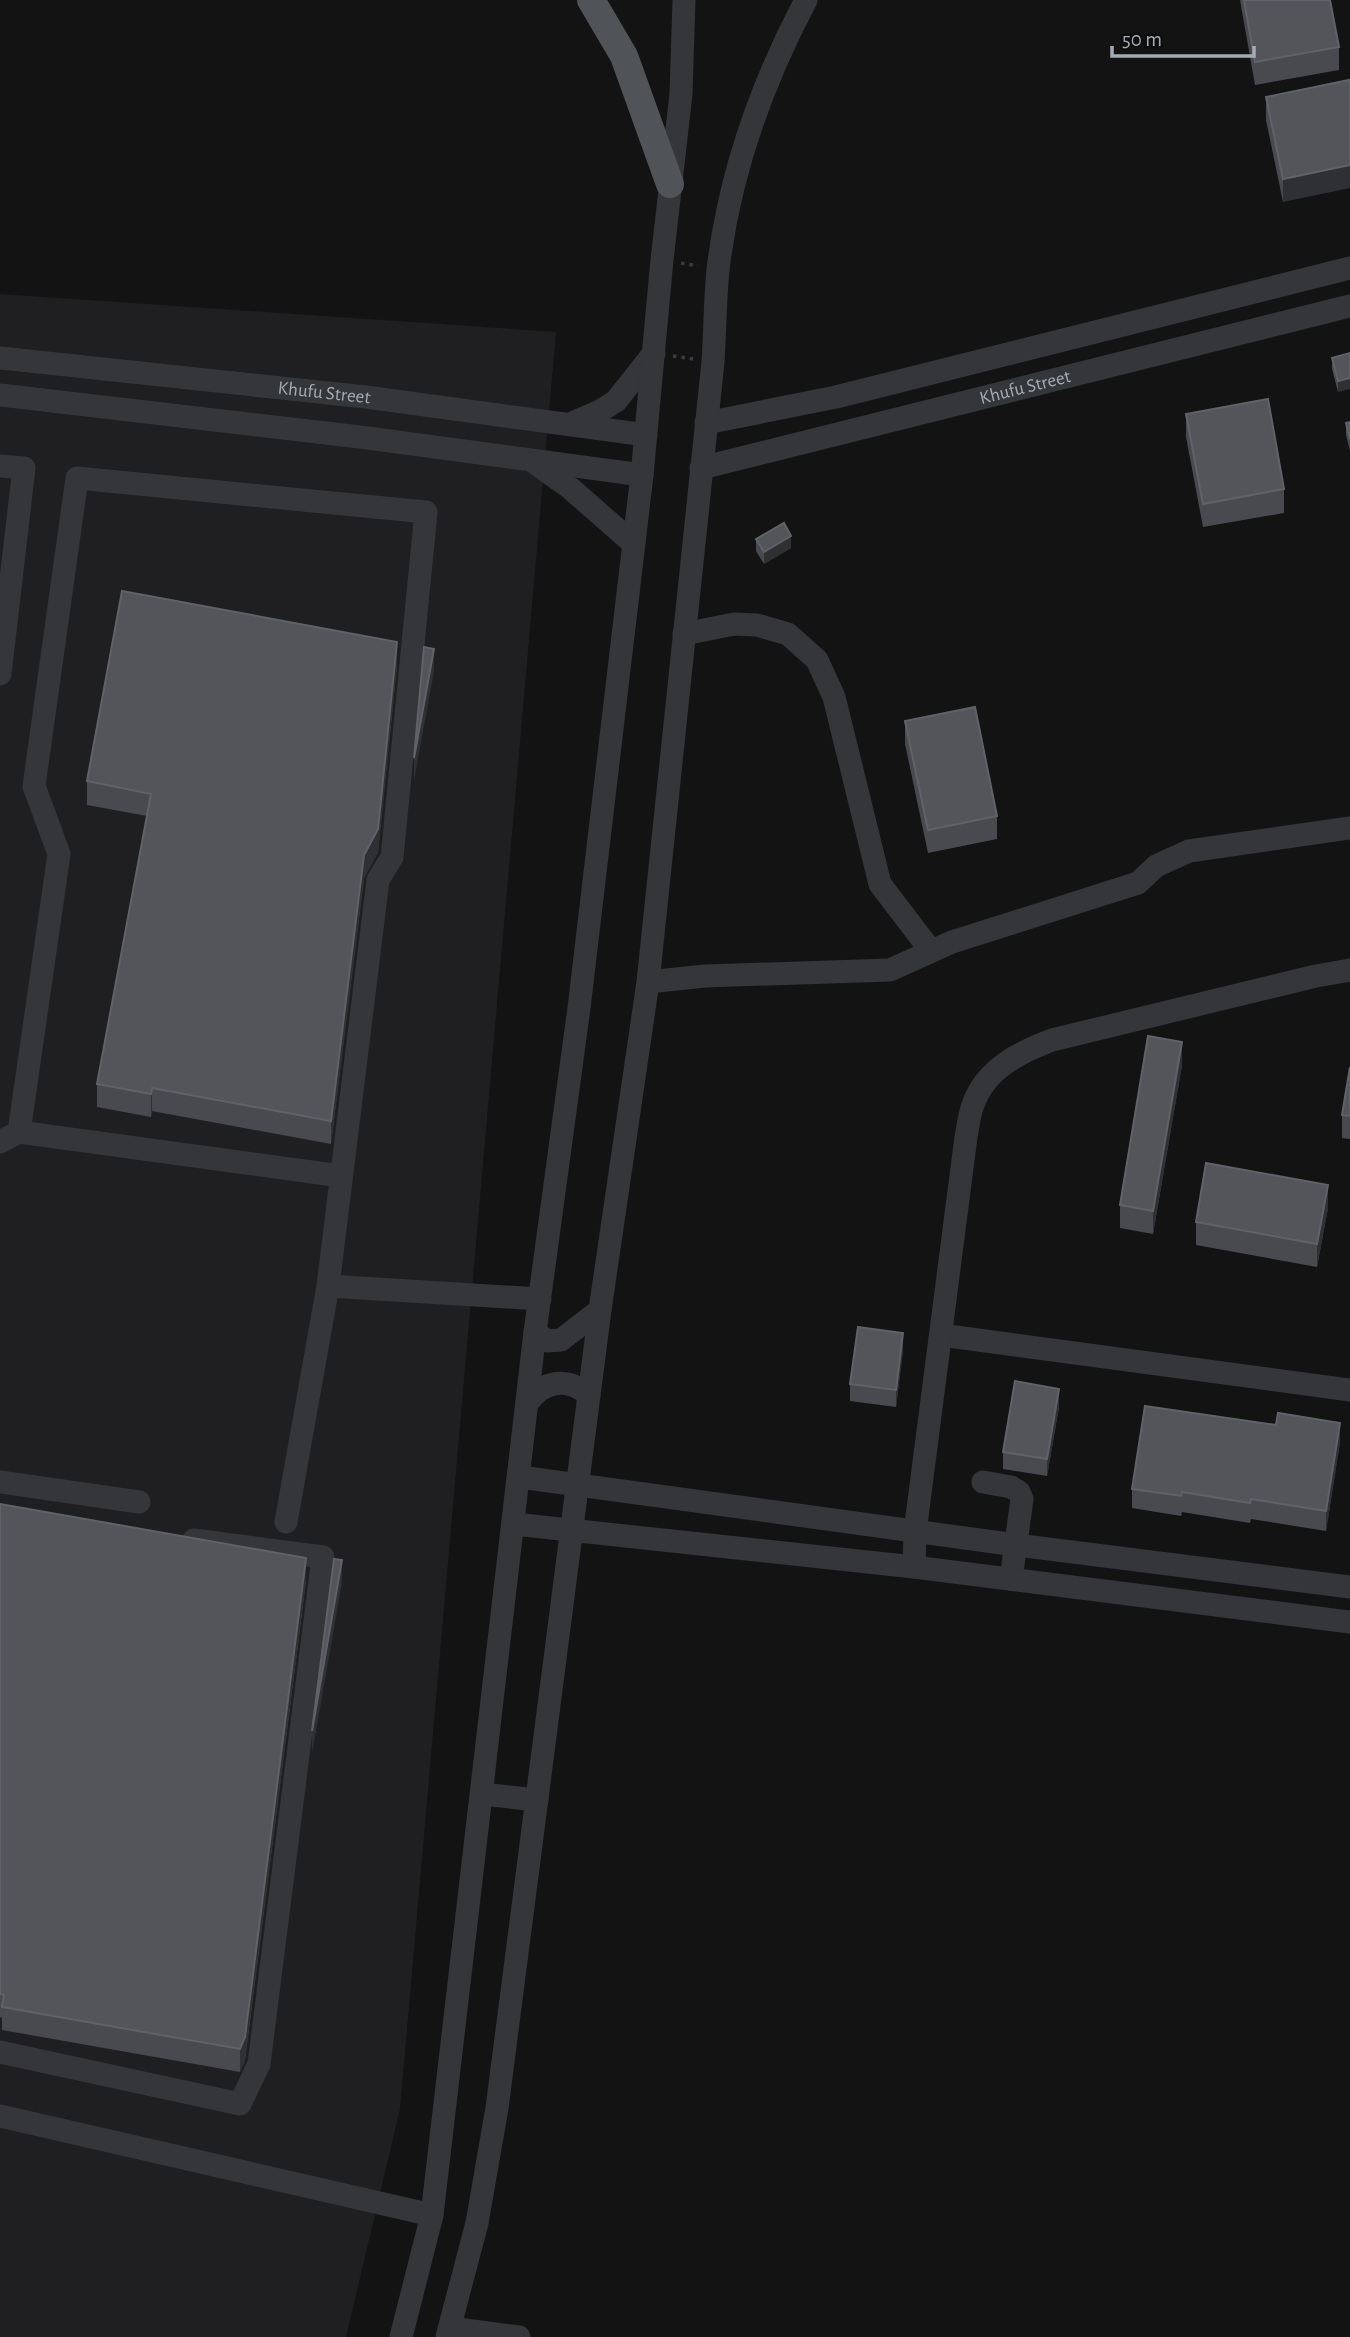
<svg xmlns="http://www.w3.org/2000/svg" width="1350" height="2337" font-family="'Alegreya Sans',sans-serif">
  <rect width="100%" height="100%" fill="#131314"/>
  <!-- built -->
  <polygon fill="#1f1f21" points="0,294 556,332 400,2109 346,2337 0,2337"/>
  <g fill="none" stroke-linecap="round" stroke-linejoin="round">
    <!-- path -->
    <g stroke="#3a3d40" stroke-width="3.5" stroke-dasharray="3.5 5" stroke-linecap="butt">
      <polyline points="681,263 698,266"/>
      <polyline points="673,356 693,359"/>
    </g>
    <!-- minor -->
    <g stroke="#343639" stroke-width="23">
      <path id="s1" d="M0,358L366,397L646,435"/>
      <polyline points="0,395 360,437 642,475"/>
      <polyline points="706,423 836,397 1350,268"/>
      <polyline points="570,424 600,411 616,401 654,353"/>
      <polyline points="535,463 570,488 634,544"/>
      <polyline points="0,466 24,468 0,674"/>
      <path id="s2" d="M701,468L1350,306"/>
      <polyline points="684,634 734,624 757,625 788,634 817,660 834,697 880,884 931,951"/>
      <polyline points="648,982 705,976 890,970 952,942 1138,883 1156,866 1189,851 1350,828"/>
      <polyline points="19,1132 59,854 34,786 77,478 426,512 392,857 378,880 328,1286 286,1522"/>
      <polyline points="0,1142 19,1132 341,1176"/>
      <polyline points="328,1286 540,1299"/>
      <polyline points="535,1332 547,1341 561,1340 600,1310"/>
      <polyline points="941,1335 1350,1390"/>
      <path d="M528,1402C544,1380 568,1377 589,1395"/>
      <polyline points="520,1477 1016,1545 1350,1587"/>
      <polyline points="0,1482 139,1502"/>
      <polyline points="983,1482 1011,1487 1019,1492 1022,1499 1011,1579"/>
      <polyline points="514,1524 914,1567 1350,1622"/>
      <path d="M914,1567L915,1532L966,1137C968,1127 969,1115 973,1105C985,1069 1020,1052 1052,1040L1316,976L1350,970"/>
      <polyline points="482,1794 537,1800"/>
      <polyline points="0,2052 240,2104 259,2064 323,1557 194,1540"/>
      <polyline points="0,2116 432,2215"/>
      <polyline points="450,2328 519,2337"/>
      <polyline points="401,2337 432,2215 535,1332 579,1008 642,475 662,260 681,94 684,0"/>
      <path d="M447,2337L477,2223L497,2108L600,1310L648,982L713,362C715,331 715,300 718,270C729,176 762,83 806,0"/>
    </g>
    <!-- major -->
    <polyline stroke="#505358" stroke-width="28" points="591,0 624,56 670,184"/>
  </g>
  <!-- wall -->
  <g fill="#494a4f">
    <polygon points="1240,0 1330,0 1339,47 1339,70 1255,85"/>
    <polygon points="1349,80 1283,202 1266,120 1266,97"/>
    <polygon points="1350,353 1338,392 1332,369 1332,358"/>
    <polygon points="1186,414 1284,489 1284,513 1203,527 1186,437"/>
    <polygon points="1350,422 1350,451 1346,435 1346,423"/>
    <polygon points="756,539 791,548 764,564 756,551"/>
    <polygon points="397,665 378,852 364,878 331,1144 152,1111 151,1117 97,1107 97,1084 147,816 87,805 87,781"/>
    <polygon points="905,721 997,816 997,839 928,853 905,744"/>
    <polygon points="1182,1065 1153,1234 1120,1228 1120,1205"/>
    <polygon points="1350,1067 1350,1139 1342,1138 1342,1115"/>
    <polygon points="1328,1208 1317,1267 1196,1245 1196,1222"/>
    <polygon points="903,1350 896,1407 850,1401 850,1384"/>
    <polygon points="1059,1407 1047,1476 1003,1469 1003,1452"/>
    <polygon points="1340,1442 1326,1531 1251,1519 1250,1523 1182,1512 1181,1516 1132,1508 1132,1489"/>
    <polygon points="0,1504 306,1581 245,2060 240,2072 2,2030 2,2018 0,2017"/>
  </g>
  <!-- shaded-wall -->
  <g fill="#2f3033">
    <polygon points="1350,165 1350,188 1283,202 1283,179"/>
    <polygon points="1350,378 1350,389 1338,392 1338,381"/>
    <polygon points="791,536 791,548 764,564 764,552"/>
    <polygon points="397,642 397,665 378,852 364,878 331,1144 331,1121 364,855"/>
    <polygon points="434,649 434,672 414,781 414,758"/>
    <polygon points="1182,1042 1182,1065 1153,1234 1153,1211"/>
    <polygon points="152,1088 152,1111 151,1117 151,1094"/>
    <polygon points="1328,1185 1328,1208 1317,1267 1317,1244"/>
    <polygon points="903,1333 903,1350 896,1407 896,1390"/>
    <polygon points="1059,1389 1059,1407 1047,1476 1047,1459"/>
    <polygon points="1340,1423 1340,1442 1326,1531 1326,1511"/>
    <polygon points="306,1558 306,1581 245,2060 240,2072 240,2049"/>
    <polygon points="342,1560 342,1583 312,1754 312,1731"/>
  </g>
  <!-- building -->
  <g fill="#53555a" stroke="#5f6268" stroke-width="2">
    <polygon points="1244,0 1330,0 1339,47 1255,62"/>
    <polygon points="1349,80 1350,85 1350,165 1283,179 1266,97"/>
    <polygon points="1350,353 1350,378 1338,381 1332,358"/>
    <polygon points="1268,399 1284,489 1203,504 1186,414"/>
    <polygon points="1350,422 1350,439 1346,423"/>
    <polygon points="784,523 791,536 764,552 756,539"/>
    <polygon points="122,591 397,642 378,829 364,855 331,1121 152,1088 151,1094 97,1084 151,794 87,781"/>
    <polygon points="424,647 434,649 414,758"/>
    <polygon points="975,707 997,816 928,830 905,721"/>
    <polygon points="1148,1036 1182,1042 1153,1211 1120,1205"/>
    <polygon points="1350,1067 1350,1116 1342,1115"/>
    <polygon points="1206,1163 1328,1185 1317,1244 1196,1222"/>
    <polygon points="858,1327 903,1333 896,1390 850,1384"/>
    <polygon points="1015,1381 1059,1389 1047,1459 1003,1452"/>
    <polygon points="1145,1406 1276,1425 1278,1413 1340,1423 1326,1511 1251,1499 1250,1503 1182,1492 1181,1496 1132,1489"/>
    <polygon points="0,1504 306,1558 245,2037 240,2049 2,2007 4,1995 0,1994"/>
    <polygon points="334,1559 342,1560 312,1731"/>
  </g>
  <g text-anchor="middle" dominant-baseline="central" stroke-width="5" stroke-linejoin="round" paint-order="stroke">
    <!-- street labels -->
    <g font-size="19" fill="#a4acb5" stroke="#0e0e0f">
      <text stroke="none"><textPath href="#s2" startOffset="334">Khufu Street</textPath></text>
      <text stroke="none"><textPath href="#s1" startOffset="326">Khufu Street</textPath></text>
    </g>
  </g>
  <!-- scale -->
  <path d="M1112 46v10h142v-10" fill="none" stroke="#a4acb5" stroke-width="3.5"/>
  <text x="1122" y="46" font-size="21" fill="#a4acb5" stroke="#0e0e0f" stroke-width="5" paint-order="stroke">50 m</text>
</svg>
